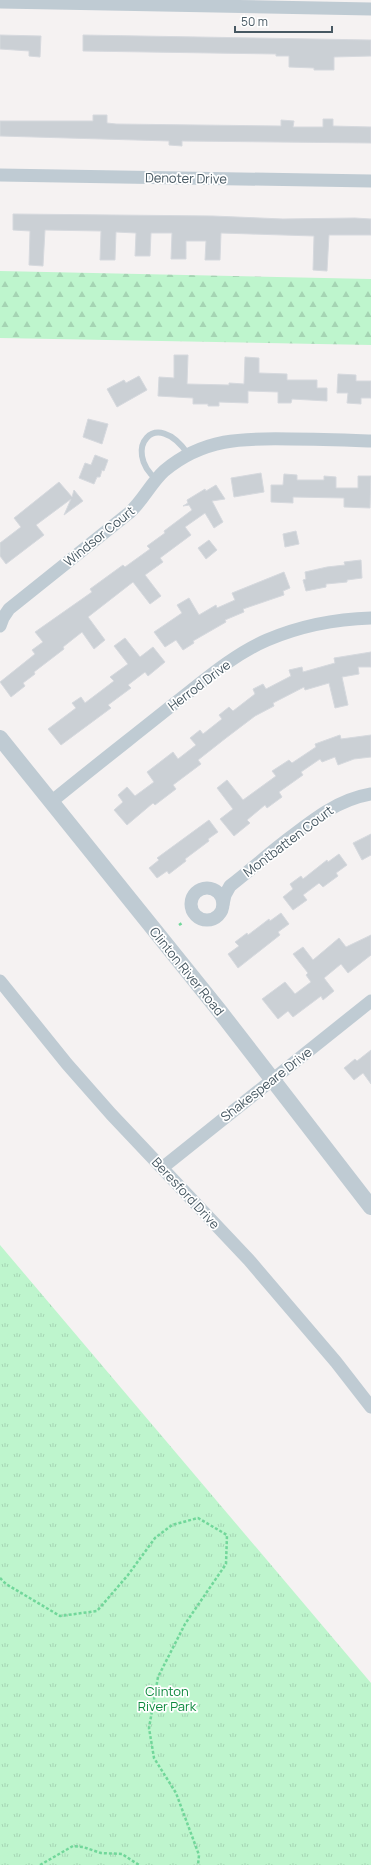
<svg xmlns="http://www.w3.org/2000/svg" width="371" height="1865" font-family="Manrope,sans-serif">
  <defs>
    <pattern id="forest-firs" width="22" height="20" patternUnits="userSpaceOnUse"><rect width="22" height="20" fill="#bef5cd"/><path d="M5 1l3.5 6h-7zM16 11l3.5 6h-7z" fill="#a5d4b3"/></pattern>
    <pattern id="park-tufts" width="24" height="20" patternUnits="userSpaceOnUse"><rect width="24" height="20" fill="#bef5cd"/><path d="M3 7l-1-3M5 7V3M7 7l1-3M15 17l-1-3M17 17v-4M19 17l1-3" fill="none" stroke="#a5d4b3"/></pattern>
  </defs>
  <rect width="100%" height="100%" fill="#f5f2f2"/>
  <!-- forest -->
  <polygon fill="url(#forest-firs)" points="0,271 371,279 371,345 0,338"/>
  <!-- park -->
  <polygon fill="url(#park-tufts)" points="0,1245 371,1683 371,1865 0,1865"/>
  <!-- building -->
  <g fill="#cbd0d5" stroke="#d6d9de">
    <polygon points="0,35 41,36 40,57 29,56 29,51 0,49"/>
    <polygon points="83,35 371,40 371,56 334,57 334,70 314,70 314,68 289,67 289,56 276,56 276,54 83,51"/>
    <polygon points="93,115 107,115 107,123 116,124 281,126 281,120 294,121 293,127 323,127 323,119 333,119 333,126 371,127 371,143 182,141 182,146 169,145 169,141 0,136 0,121 93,121"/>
    <polygon points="13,214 213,216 283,219 355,218 371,219 371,235 329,235 327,271 313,270 314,236 221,233 220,260 205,260 206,241 186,241 186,259 171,259 172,233 151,233 150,256 135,256 136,233 116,232 115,260 100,260 101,231 45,230 43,266 29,265 30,231 13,230"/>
    <polygon points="174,355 188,355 187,384 229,385 229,383 244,384 245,357 259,358 259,373 287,374 287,380 317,380 317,388 327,388 327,401 292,399 291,403 278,403 278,392 248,391 248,403 219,402 219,406 208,406 208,404 193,404 193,398 158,396 159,377 174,378"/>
    <polygon points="338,374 356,375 356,381 371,381 371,398 361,398 361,404 347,403 348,393 337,393"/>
    <polygon points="139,376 147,390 117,407 107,389 124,380 126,383"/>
    <polygon points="88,419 108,424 102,444 83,437"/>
    <polygon points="95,455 108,460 104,471 102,470 100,477 97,477 94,484 79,478 85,463 91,465"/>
    <polygon points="261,473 264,492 234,497 231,478"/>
    <polygon points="284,474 297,475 297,480 324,480 324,476 336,477 336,488 358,488 358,476 371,476 370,508 344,507 344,498 293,497 293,503 271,502 271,485 283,485"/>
    <polygon points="59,482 72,497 74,490 83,501 64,515 71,499 36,525 44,535 6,564 0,556 0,543 21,527 14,518"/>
    <polygon points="216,485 225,499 212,501 223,522 214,528 205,513 185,527 191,535 160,558 163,562 145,575 161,596 150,604 133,582 88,617 105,640 94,649 82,632 63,647 64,649 34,672 35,674 23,683 25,686 11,697 0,682 35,654 32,650 43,642 35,632 92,592 90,589 123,565 125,567 150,549 147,546 165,533 164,531 192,510 189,505 183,506 188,503 187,500 205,489 206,491"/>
    <polygon points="296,531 299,544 285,547 283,534"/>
    <polygon points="209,540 217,550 206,559 198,548"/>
    <polygon points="361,560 362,578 347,580 347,582 326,584 326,587 306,591 303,580 306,579 305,572 327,567 345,565 344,562"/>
    <polygon points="284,572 290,588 283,591 284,595 243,609 244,612 225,620 226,622 193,641 194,643 183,650 176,640 165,647 154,632 182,613 177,605 189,598 199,615 216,605 217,608 235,600 232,593"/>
    <polygon points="125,638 140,657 153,647 165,662 148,676 145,672 128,685 131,688 108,705 111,708 61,745 48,729 76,708 72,703 81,697 85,703 114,681 110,677 128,664 114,646"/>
    <polygon points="371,652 371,667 358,667 359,674 342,677 348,705 335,708 329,683 305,690 304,687 273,703 274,706 255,716 226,738 198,760 201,764 173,785 176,789 155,805 153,803 127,825 114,810 123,802 118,795 127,787 135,796 154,782 147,772 173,752 178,759 196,745 190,738 200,730 203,734 222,719 219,715 229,707 233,711 255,694 253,689 263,684 266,689 291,676 289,670 302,667 303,672 335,663 334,658"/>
    <polygon points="340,735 341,739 371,735 371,757 354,759 338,765 335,757 322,762 320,759 301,772 303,775 279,792 282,797 267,808 265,805 247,820 250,823 234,836 220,819 233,809 217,788 227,780 243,800 276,776 272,771 289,760 292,763 316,747 315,744"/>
    <polygon points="209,820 218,832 208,839 209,841 185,859 186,861 169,874 167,871 157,878 149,868 159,860 157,858"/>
    <polygon points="371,834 371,855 362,860 353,843"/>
    <polygon points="339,854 347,865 336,873 338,876 323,887 319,883 303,895 307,900 293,910 283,897 293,889 290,884 301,876 303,879 327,860 328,862"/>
    <polygon points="281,913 289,924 278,932 280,935 238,968 228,954 239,946 235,942 247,933 248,935 269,919 270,921"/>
    <polygon points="371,935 371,955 348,973 341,964 324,978 334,991 323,1000 321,996 293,1017 288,1011 278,1019 262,999 285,982 295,994 311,982 306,975 308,973 293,954 303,947 313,960 339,938 346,947"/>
    <polygon points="371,1050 371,1084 363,1073 354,1080 344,1068 355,1059 357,1061"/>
  </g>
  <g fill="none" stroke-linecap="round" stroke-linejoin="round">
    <!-- path -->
    <g stroke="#71d79a" stroke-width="2.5" stroke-dasharray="3 2" stroke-linecap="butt">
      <polyline points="179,925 182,923"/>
      <polyline points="0,1578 6,1584 60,1616 97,1611 128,1575 155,1538 172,1525 198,1518 227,1535 226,1564 185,1624 158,1677 149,1728 154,1758 176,1793 199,1855 198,1865"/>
      <polyline points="40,1865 73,1846 83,1847 101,1853 122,1854 139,1865"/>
    </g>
    <!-- service -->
    <path stroke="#bfcbd3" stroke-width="6" d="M156,479C122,450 155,406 188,454"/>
    <!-- minor -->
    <g stroke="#bfcbd3" stroke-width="13">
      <polyline points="0,2 371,9"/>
      <polyline points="0,175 371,181"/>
      <path d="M0,626L3,618L9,609L129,513C143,501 150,484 164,471C203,438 243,438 291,439C318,439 344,440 371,441"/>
      <path d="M51,802C90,770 130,739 170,707C200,684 232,655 267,640C300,626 336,619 371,618"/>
      <circle cx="207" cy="904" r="16"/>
      <path d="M223,904L225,895L230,886C248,872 265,857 283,843C310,822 336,800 371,794"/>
      <polyline points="0,981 67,1064 111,1114 249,1260 336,1362 371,1407"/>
      <polyline points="162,1168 371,1001"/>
    </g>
    <!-- tertiary -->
    <polyline stroke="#bfcbd3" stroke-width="16" points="0,738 218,1009 371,1207"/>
  </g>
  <g text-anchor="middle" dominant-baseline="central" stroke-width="3.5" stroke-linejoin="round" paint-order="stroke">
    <!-- street labels -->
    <g font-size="13" fill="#475862" stroke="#fff">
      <text transform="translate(186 178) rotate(1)">Denoter Drive</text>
      <text transform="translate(99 536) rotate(-39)">Windsor Court</text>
      <text transform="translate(199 685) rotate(-37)">Herrod Drive</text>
      <text transform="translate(288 841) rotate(-37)">Montbatten Court</text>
      <text transform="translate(187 971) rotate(51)">Clinton River Road</text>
      <text transform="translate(266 1084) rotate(-38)">Shakespeare Drive</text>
      <text transform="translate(186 1193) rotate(47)">Beresford Drive</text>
    </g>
    <!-- park labels -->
    <g font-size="13" fill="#0d893e" stroke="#fff">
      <text x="167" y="1691">Clinton<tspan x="167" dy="15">River Park</tspan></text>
    </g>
  </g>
  <!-- scale -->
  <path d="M235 26v6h97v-6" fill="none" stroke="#475862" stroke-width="2"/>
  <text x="241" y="26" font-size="12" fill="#475862" stroke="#ffffff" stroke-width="3" paint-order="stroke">50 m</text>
</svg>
